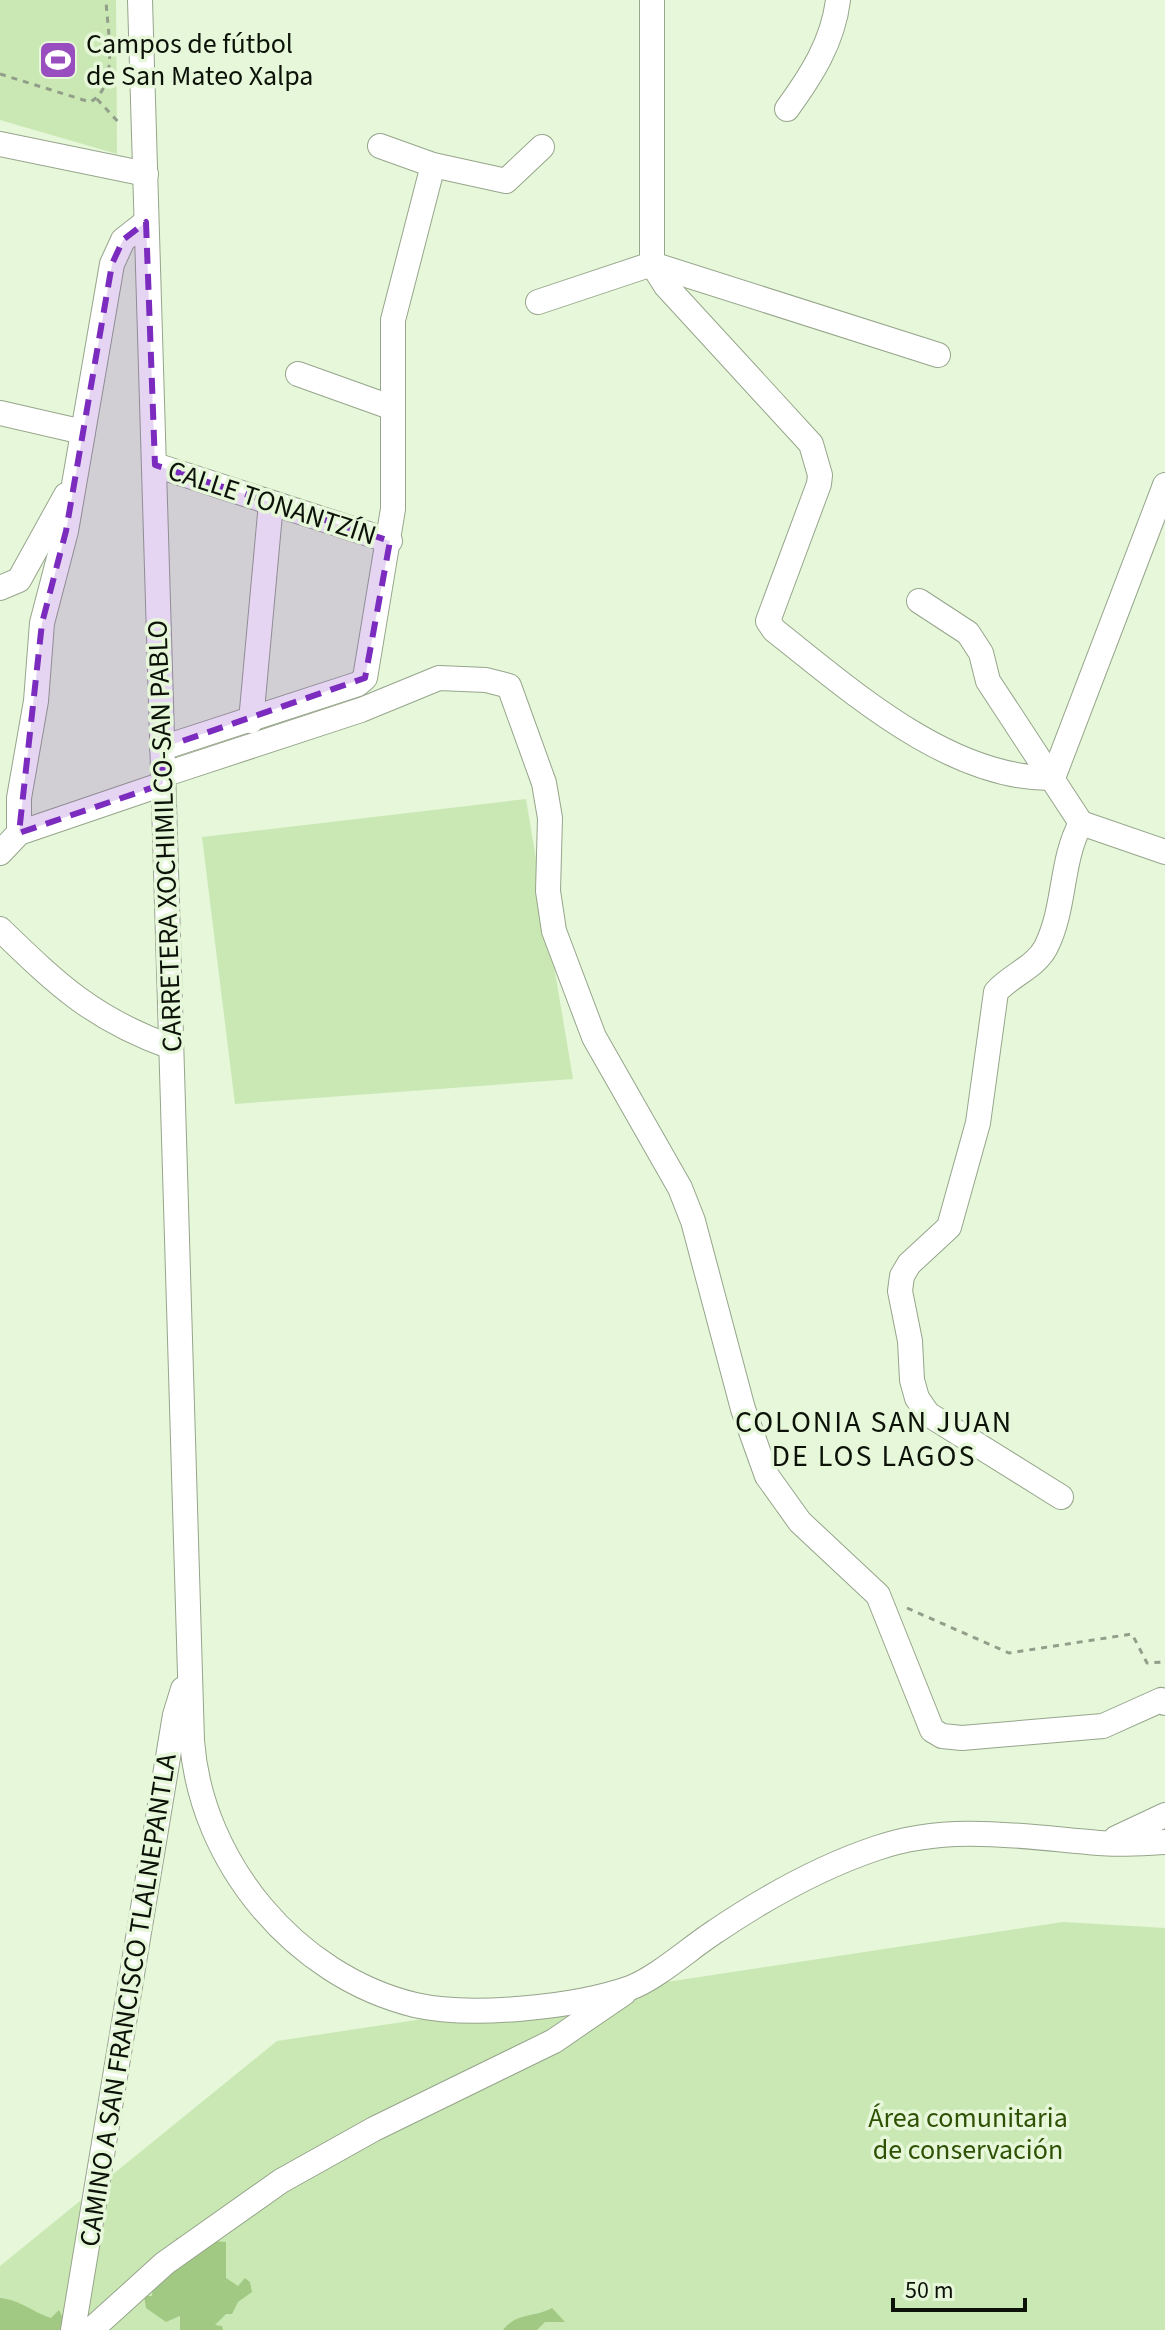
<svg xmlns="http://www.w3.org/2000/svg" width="1165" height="2330" font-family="'Source Sans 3',sans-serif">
  <rect width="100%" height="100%" fill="#e6f7da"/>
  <!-- green -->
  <g fill="#cae8b4">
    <polygon points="0,0 116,0 117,154 0,120"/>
    <polygon points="526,799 573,1079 235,1104 202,837"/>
    <polygon points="1063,1922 1165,1928 1165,2330 0,2330 0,2266 277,2041"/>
  </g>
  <!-- forest -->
  <g fill="#a2c983">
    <polygon points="176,2238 226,2242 226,2278 238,2286 245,2278 250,2282 252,2292 238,2302 232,2314 226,2314 215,2325 222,2326 223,2330 180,2330 180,2316 166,2322 146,2308 144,2296 152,2296 154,2275 184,2254"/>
    <path d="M0,2298C21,2300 32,2312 51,2318L59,2310L69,2330H0Z"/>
    <path d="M552,2308L565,2322H545L537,2330H503C517,2312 534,2318 552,2308Z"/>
  </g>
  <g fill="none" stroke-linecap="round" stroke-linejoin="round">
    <!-- minor casing -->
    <g stroke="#96a58b" stroke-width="26">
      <g id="minor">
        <path d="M140,0L192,1741C201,1862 295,1976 415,2005C471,2018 576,2007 630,1988C657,1978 691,1947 716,1931C765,1898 820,1867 877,1848C948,1823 1025,1837 1099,1843C1120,1845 1143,1843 1165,1842"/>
        <path d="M652,0V264L666,286L811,444L820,475L819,484L768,621L774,630C850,690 950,780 1053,778"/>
        <path d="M787,109C811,76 833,42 838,0"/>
        <polyline points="0,144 146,174"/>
        <polyline points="380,146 433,165 506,181 542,147"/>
        <polyline points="538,302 652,264 938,355"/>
        <polyline points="298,374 393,408"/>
        <polyline points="0,413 83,432"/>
        <polyline points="155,465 390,541"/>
        <polyline points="0,588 19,580 66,495"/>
        <polyline points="919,601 968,633 981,653 988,681 1081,823 1165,852"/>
        <polyline points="251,721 271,503"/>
        <polyline points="162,748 358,684 365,678 393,509 393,320 433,165"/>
        <polyline points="163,775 361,710 439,678 486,680 509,686 544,783 550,818 548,891 554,931 594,1037 680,1188 693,1221 743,1409 767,1476 800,1522 878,1595 932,1730 942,1736 962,1738 1103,1726 1161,1700 1165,1703"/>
        <polyline points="1053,778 1165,485"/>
        <polyline points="19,833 19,798 36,701 42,623 66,531 112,264 123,240 146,222"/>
        <polyline points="0,853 19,833 163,784"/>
        <path d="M0,929C58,985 93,1019 171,1047"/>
        <path d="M1061,1497L928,1414L917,1398L912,1380L910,1341L900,1291L902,1276L909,1264L949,1227L978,1123L996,992C1011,975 1036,967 1046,947C1066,907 1060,861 1081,823"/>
        <polyline points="1116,1838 1165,1815"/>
        <polyline points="73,2330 175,1715 183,1689"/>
        <polyline points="91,2330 165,2263 281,2181 374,2129 554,2041 624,1993"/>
      </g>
    </g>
    <!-- path -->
    <g stroke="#929e89" stroke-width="3" stroke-dasharray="6 6" stroke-linecap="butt">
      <path d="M0,74L90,102C120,87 107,28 106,0"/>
      <polyline points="97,99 121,125"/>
      <polyline points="907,1608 1009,1653 1132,1634 1147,1663 1165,1662"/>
    </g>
    <!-- minor -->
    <use href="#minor" stroke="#fff" stroke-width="24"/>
  </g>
  <!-- marked area -->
  <path fill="#7b2cbf" fill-opacity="0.2" stroke="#7b2cbf" stroke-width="6" stroke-dasharray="16 10" stroke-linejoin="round" d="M146,222L155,465L390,541L365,678L162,748L163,784L19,833L42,623L66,531L112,264L123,240Z"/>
  <!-- icons -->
  <defs>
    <g id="stadium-square" transform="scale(2)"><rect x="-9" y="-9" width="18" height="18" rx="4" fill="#994ec0" stroke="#e6f7da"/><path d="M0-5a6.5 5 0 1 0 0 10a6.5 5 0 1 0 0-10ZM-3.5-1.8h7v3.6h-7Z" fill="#fff"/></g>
  </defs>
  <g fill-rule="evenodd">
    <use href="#stadium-square" x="58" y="60"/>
  </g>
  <g text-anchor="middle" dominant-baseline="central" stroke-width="7" stroke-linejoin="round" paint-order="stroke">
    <!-- poi labels -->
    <g font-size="28" fill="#0c1208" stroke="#e6f7da" text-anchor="start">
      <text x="86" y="44">Campos de fútbol<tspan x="86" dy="32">de San Mateo Xalpa</tspan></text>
    </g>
    <!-- street labels -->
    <g font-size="28" fill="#0c1208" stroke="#e6f7da">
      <text transform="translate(272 503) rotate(18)">CALLE TONANTZÍN</text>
      <text transform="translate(165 836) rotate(-92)">CARRETERA XOCHIMILCO-SAN PABLO</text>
      <text transform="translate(128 2000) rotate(-81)">CAMINO A SAN FRANCISCO TLALNEPANTLA</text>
    </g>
    <!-- park labels -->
    <g font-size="28" fill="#2f5104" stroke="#e6f7da">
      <text x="968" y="2118">Área comunitaria<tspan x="968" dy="32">de conservación</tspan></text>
    </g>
    <!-- neighbourhood labels -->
    <g font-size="30" letter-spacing="2" fill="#0c1208" stroke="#e6f7da">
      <text x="874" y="1422">COLONIA SAN JUAN<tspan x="874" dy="34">DE LOS LAGOS</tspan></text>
    </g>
  </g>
  <!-- scale -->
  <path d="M893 2298v12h132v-12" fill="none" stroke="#0c1208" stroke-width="4"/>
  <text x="905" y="2298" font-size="24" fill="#0c1208" stroke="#e6f7da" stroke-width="6" paint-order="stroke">50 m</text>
</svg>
